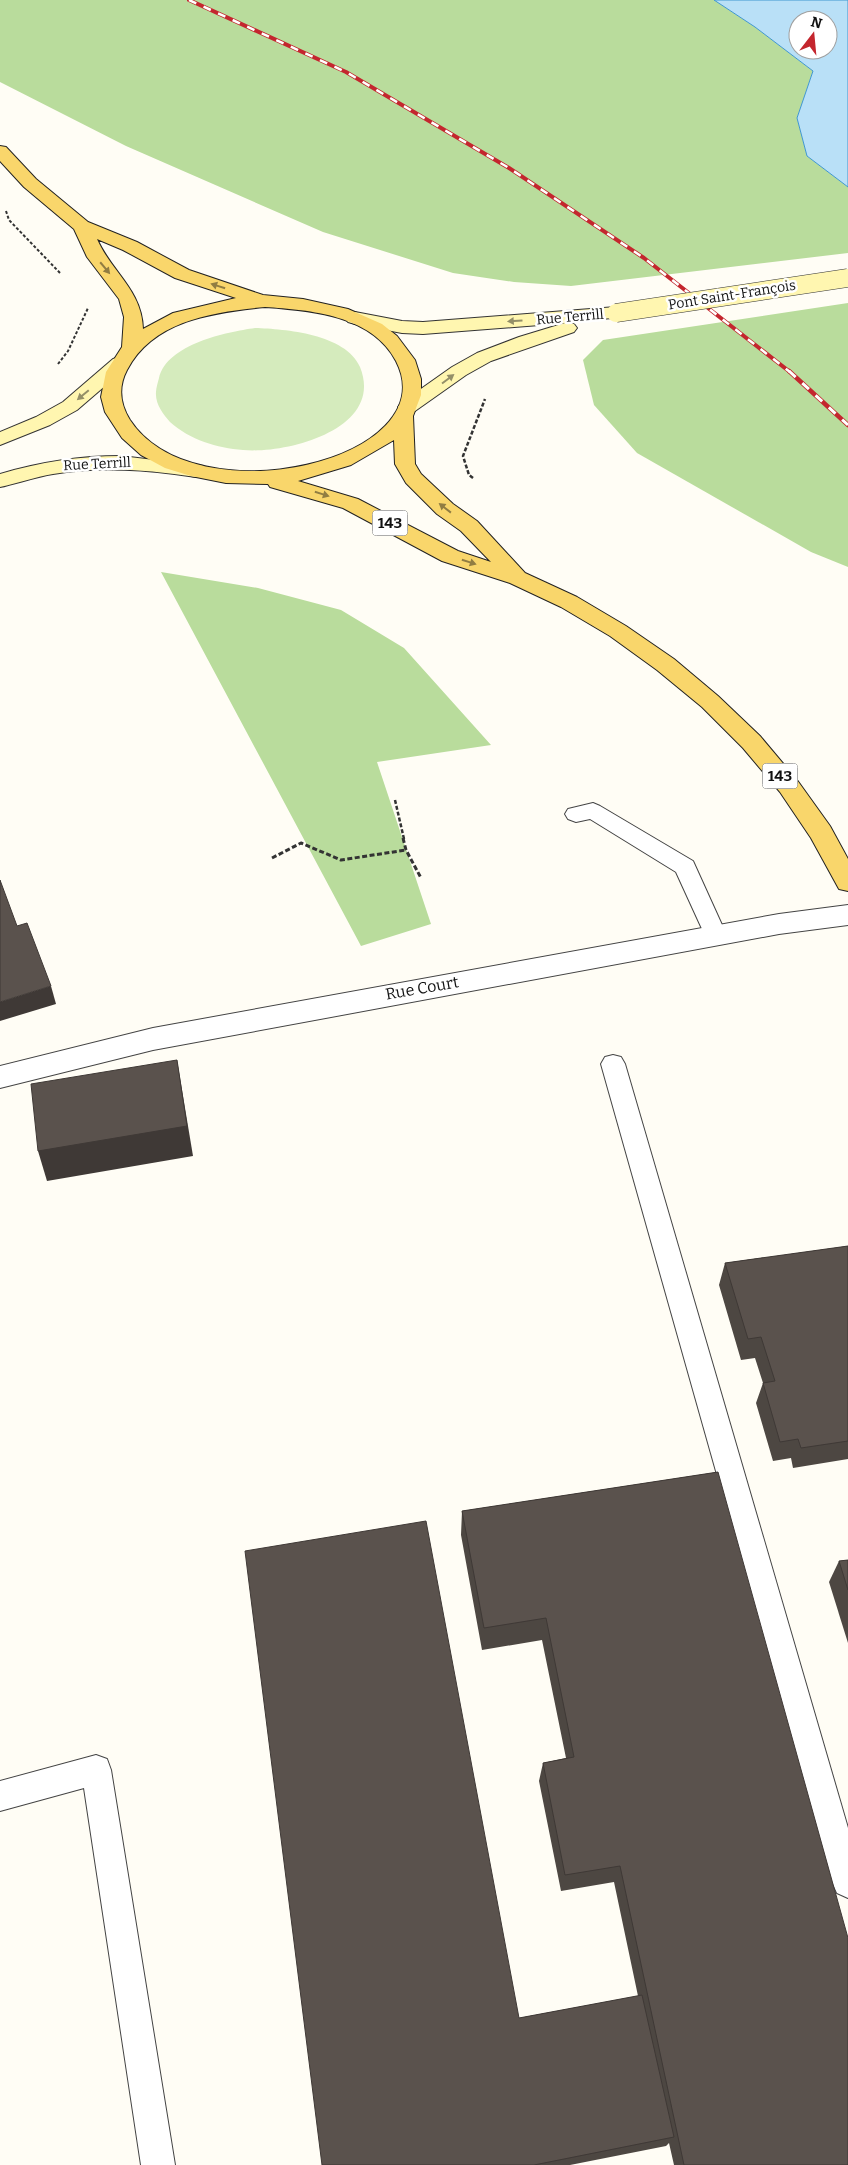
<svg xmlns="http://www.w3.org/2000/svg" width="848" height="2165" font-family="Bitter,serif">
  <rect width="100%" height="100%" fill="#fffdf5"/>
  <!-- green -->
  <path fill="#d5ebbd" d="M255,328C285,329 346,334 360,367C385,429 287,454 243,450C217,448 190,440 170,422C163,414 155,404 156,392C156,388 158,382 159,378C167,344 227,332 255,328Z"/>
  <!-- forest -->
  <g fill="#b9dc9c">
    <polygon points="0,0 714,0 755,27 813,71 797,118 807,156 848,187 848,253 571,286 514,282 453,273 323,232 126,146 0,82"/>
    <polygon points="848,303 848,567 811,552 637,453 594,405 583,360 603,340"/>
    <polygon points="161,572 258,588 341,610 404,648 491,745 377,762 431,924 361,946"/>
  </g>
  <!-- water -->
  <path fill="#b9e0f7" stroke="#3f96cf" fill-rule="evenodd" d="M714,0H848V187L807,156L797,118L813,71L755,27ZM798,20H828V50H798Z"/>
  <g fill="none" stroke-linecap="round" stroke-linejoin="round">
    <!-- lane casing -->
    <g stroke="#444" stroke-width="2">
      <g id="lane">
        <polygon points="593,803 600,806 693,861 727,936 724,942 716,945 708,942 676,872 590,819 576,822 568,819 565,814 568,809"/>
        <polygon points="613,1055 621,1057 625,1064 848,1828 848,1898 837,1893 832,1882 601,1064 605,1057"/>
        <polygon points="96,1755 107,1759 111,1770 175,2165 141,2165 84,1788 0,1811 0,1781"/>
      </g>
    </g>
    <!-- street casing -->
    <g stroke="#444" stroke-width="2">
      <polygon id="street" points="848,905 848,925 779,934 153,1050 0,1088 0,1066 153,1028 779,914"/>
    </g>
    <!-- secondary casing -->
    <g stroke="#333" stroke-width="2">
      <g id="secondary">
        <polygon points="616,307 623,309 626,313 623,317 568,322 574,324 577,328 574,332 491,361 466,375 415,411 408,413 401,411 398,407 401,403 452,367 477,353 519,337 565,323 423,334 402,333 355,324 348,322 345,318 348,314 355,312 402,321 423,322"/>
        <polygon points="120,357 127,359 130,363 127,367 77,410 50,425 0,445 0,432 36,417 63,402 113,359"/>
        <path d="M121,456L196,465L203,466L206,471L203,476L196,477C148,470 101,466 53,474C35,477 18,483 0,487V474C40,462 79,456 121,456Z"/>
      </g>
    </g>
    <!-- primary casing -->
    <g stroke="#222" stroke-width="2">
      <path id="primary" d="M0,146L6,147L36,179L88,222L137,242L189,270L263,295L303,299L348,309L382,324L397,336L415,360L421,379V395L413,416L415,464L421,474L453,504L477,521L525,573L577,597L626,626L674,659L718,696L760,736L797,780L830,826L848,859V891L839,889L811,838L780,792L743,748L702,707L657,670L610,636L561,607L510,583L442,561L343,508L270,487L268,484L226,483L191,476L165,468L141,455L122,438L105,412L101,397L106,372L122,347L124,317L119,299L87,257L74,229L24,187L0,161ZM97,239L123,250L175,278L236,298L173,313L143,329C142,290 112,273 97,239ZM265,307C310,310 372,315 396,361C447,460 195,519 130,420C120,404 118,387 127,370C153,320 214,312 265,307ZM394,440L395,464L406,483L437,514L461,531L491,562L458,551L358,499L298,481L351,465Z"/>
    </g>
    <!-- path-far2 -->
    <g stroke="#333" stroke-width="2" stroke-dasharray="3 2" stroke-linecap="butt">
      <polyline points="6,211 9,220 61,274"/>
      <polyline points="58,364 68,351 88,308"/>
    </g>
    <!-- path-far1 -->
    <g stroke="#333" stroke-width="2.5" stroke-dasharray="4 2" stroke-linecap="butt">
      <polyline points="473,478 469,475 463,456 485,399"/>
      <polyline points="395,800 404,839"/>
    </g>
    <!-- path -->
    <g stroke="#333" stroke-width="3" stroke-dasharray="5 2.5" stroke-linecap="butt">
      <polyline points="403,838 406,850 421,878"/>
      <polyline points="272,858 301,843 341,860 406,850"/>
    </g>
    <!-- lane -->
    <use href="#lane" fill="#fff" fill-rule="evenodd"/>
    <!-- street -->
    <use href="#street" fill="#fff" fill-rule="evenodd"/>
    <!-- secondary -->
    <use href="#secondary" fill="#fff6b0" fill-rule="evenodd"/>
    <!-- primary -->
    <use href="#primary" fill="#f9d66b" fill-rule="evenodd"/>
    <!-- rail-far1 casing -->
    <g stroke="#c4262e" stroke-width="4">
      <polyline id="rail-far1" points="189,0 346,72 509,168 644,258 790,372"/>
    </g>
    <!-- rail casing -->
    <g stroke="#c4262e" stroke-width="4.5">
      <polyline id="rail" points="789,371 848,425"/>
    </g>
    <!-- rail-far1 -->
    <use href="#rail-far1" stroke="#fff" stroke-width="2.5" stroke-dasharray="8" stroke-linecap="butt"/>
    <!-- rail -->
    <use href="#rail" stroke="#fff" stroke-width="3" stroke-dasharray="9" stroke-linecap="butt"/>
    <!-- secondary-bridge casing -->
    <g stroke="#333" stroke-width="19" stroke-linecap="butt">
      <polyline id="secondary-bridge" points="616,313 848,278"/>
    </g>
    <!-- secondary-bridge -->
    <use href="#secondary-bridge" stroke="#fff6b0" stroke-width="18"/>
  </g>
  <!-- wall -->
  <g fill="#4d4742">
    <polygon points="848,1246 848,1459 793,1468 791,1458 773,1461 756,1403 763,1383 755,1358 741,1360 719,1285 725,1263"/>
    <polygon points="718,1472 848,2165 674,2165 669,2143 666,2146 570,2165 322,2165 519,2018 638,1996 614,1882 561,1891 539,1781 543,1763 566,1758 542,1640 482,1650 461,1535 462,1511"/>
    <polygon points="848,1560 848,1643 829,1582 839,1561"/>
  </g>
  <!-- shaded-wall -->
  <g fill="#3f3936">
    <polygon points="51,986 56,1004 0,1021 0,1002"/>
    <polygon points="177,1060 193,1156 47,1181 38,1151"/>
  </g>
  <!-- building -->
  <g fill="#5a524d" stroke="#3f3936">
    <polygon points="0,880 17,926 27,923 51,986 0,1002"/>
    <polygon points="177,1060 187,1126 38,1151 31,1084"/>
    <polygon points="848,1246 848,1441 801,1448 798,1439 780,1442 763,1383 775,1381 761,1337 748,1339 725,1263"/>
    <polygon points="718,1472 848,1938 848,2165 684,2165 620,1866 565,1875 543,1763 574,1757 546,1618 484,1628 462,1511"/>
    <polygon points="426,1521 519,2018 642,1995 674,2137 534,2165 322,2165 245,1551"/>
    <polygon points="848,1560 848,1590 839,1561"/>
  </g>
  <!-- one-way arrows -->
  <defs><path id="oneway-solid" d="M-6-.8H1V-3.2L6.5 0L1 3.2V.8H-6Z" transform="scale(1.25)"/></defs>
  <g fill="#917d42">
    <use href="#oneway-solid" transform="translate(105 268) rotate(50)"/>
    <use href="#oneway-solid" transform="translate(218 286) rotate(-162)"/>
    <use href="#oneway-solid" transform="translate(322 494) rotate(17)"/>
    <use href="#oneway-solid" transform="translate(445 508) rotate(-142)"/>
    <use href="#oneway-solid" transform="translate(469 562) rotate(18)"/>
  </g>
  <g fill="#948f68">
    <use href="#oneway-solid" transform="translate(515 321) rotate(176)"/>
    <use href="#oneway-solid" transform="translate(448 379) rotate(-37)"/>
    <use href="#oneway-solid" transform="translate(83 395) rotate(140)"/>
  </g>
  <g text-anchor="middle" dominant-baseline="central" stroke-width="5" stroke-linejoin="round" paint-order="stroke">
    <!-- far-street labels -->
    <g font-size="14" fill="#111" stroke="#fff">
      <text transform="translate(732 295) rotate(-9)">Pont Saint-François</text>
      <text transform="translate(570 317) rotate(-5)">Rue Terrill</text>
      <text transform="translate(97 464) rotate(-3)">Rue Terrill</text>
    </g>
    <!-- shield labels -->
    <g fill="#fff" stroke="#585858" stroke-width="1">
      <rect x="372.5" y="510.5" width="35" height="25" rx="4"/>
      <rect x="762.5" y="763.5" width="35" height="25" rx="4"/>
    </g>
    <g font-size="15" font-weight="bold" fill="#111">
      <text x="390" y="523">143</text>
      <text x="780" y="776">143</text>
    </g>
    <!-- street labels -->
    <g font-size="16" fill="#111" stroke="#fff">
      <text transform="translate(422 988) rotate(-10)">Rue Court</text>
    </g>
  </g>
  <!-- north arrow -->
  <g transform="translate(813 35) rotate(16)"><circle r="24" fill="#ffffff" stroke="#a0a0a0"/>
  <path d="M0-4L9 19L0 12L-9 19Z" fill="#c4262e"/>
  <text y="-8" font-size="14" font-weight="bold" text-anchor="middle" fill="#111111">N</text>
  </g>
</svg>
